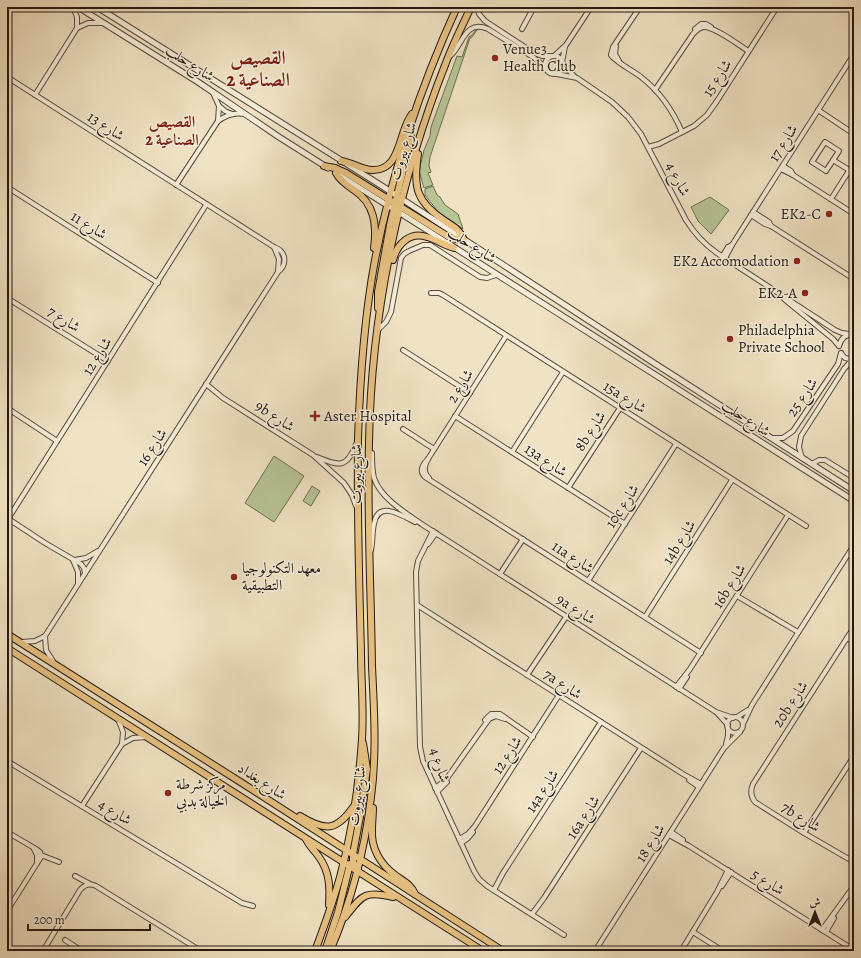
<svg xmlns="http://www.w3.org/2000/svg" width="861" height="958" font-family="Alegreya,Amiri,serif">
  <rect width="100%" height="100%" fill="#f0e3c4"/>
  <filter id="stains"><feTurbulence type="fractalNoise" baseFrequency=".005" numOctaves="4"/><feColorMatrix values="0 0 0 0 .2 0 0 0 0 .09 0 0 0 0 .02 0 0 0 .5 -.17"/></filter>
  <radialGradient id="worn" r=".72"><stop offset=".6" stop-color="#630" stop-opacity="0"/><stop offset="1" stop-color="#630" stop-opacity=".3"/></radialGradient>
  <!-- green -->
  <g fill="#b7c496" stroke="#6d6e54">
    <polygon points="476,30 477,30 472,37 470,38 430,157 429,166 431,172 428,173 433,185 424,188 419,171 424,150 430,136 431,127 457,56 462,57 469,37 472,35"/>
    <polygon points="433,186 437,195 440,197 445,205 458,214 463,229 440,214 425,195 425,189"/>
    <polygon points="710,197 729,210 711,234 698,221 691,207"/>
    <polygon points="274,456 304,476 274,522 245,503"/>
    <polygon points="312,486 320,491 311,506 303,501"/>
  </g>
  <g fill="none" stroke-linecap="round" stroke-linejoin="round">
    <!-- minor casing -->
    <g stroke="#564b3e" stroke-width="6">
      <g id="minor">
        <polyline points="477,7 479,14 485,21 534,53 542,56 551,56"/>
        <path d="M640,7L613,47L611,55C615,62 634,71 641,77C659,91 673,111 682,132"/>
        <polyline points="77,28 88,23 104,23"/>
        <polyline points="522,29 534,7"/>
        <polyline points="695,29 701,24 706,24 711,27"/>
        <polyline points="616,46 615,54 619,61"/>
        <polyline points="554,56 566,45 591,7"/>
        <circle cx="554" cy="65" r="9"/>
        <path d="M449,57C463,46 464,19 488,29L533,57L545,67"/>
        <polyline points="562,62 565,47"/>
        <polyline points="563,64 575,77"/>
        <path d="M557,74L577,78L612,102L628,117L641,134L686,220C694,233 704,244 717,253L835,330L842,333L849,334"/>
        <path d="M7,77L274,247C286,251 288,264 278,272L45,636L35,641L22,642"/>
        <path d="M655,90L693,34C696,31 698,28 703,27C714,26 739,45 748,51"/>
        <polyline points="213,93 219,106 218,121"/>
        <polyline points="35,95 77,28 77,17 73,7"/>
        <polyline points="219,106 225,111 232,114"/>
        <polyline points="818,110 854,134"/>
        <polygon points="825,142 839,151 826,171 812,162"/>
        <polyline points="648,147 659,144 694,126 707,115 717,101 777,7"/>
        <polyline points="833,160 854,173"/>
        <polyline points="783,166 791,171 793,175 854,214"/>
        <polyline points="781,169 793,175"/>
        <path d="M176,185L218,121C226,115 235,112 245,114"/>
        <polyline points="7,187 158,283"/>
        <polyline points="831,199 854,163"/>
        <polyline points="753,212 769,222 771,226"/>
        <polyline points="751,215 765,224 771,226 854,279"/>
        <polyline points="274,247 279,259 278,271"/>
        <polyline points="722,257 728,247 732,245"/>
        <polyline points="725,258 732,245 854,54"/>
        <polyline points="431,293 439,293 443,295 806,526"/>
        <polyline points="7,298 108,361"/>
        <polyline points="784,299 833,339 839,346"/>
        <polyline points="378,330 386,322 391,312 401,258 404,254 409,251 423,245 430,245 480,277 487,278 496,275"/>
        <path d="M839,346C841,338 846,334 854,334"/>
        <polyline points="403,350 470,393"/>
        <polyline points="841,353 845,358 854,360"/>
        <polyline points="206,384 223,398 313,455 344,483 352,495 356,506"/>
        <polyline points="7,408 57,441"/>
        <polyline points="455,416 625,524"/>
        <polyline points="403,429 434,449"/>
        <polyline points="773,438 783,438 793,431 838,364 841,353"/>
        <polyline points="512,452 563,372"/>
        <path d="M372,453C372,461 372,470 374,478C381,499 406,513 423,525L716,712L733,718"/>
        <path d="M317,457C339,466 347,469 356,444"/>
        <polyline points="802,458 799,447 801,436 844,369 852,360"/>
        <path d="M428,459C422,465 419,471 425,477L701,653"/>
        <polyline points="812,464 819,460 825,460 854,478"/>
        <path d="M429,478C423,472 424,467 428,459L506,336"/>
        <polyline points="568,488 620,408"/>
        <polyline points="7,518 45,543 81,564 84,568 85,573"/>
        <polyline points="8,519 206,205"/>
        <polyline points="433,531 418,561 416,572 420,747 423,761 474,871 479,879 487,886 564,935"/>
        <polyline points="428,544 436,533"/>
        <path d="M371,550C373,541 372,532 374,524C378,499 403,516 415,522"/>
        <polyline points="73,560 78,572 78,584"/>
        <polyline points="75,560 86,558 98,551"/>
        <polyline points="500,574 523,539"/>
        <polyline points="588,581 676,444"/>
        <polyline points="737,596 798,632"/>
        <polyline points="417,605 683,774 701,784"/>
        <polyline points="645,617 732,480"/>
        <path d="M854,627L753,784C750,791 751,797 755,802L804,833L854,862"/>
        <polyline points="45,636 46,650 53,661"/>
        <polyline points="847,638 854,642"/>
        <polyline points="527,675 566,617"/>
        <polyline points="676,687 690,669 788,515"/>
        <polyline points="679,689 687,677"/>
        <polyline points="718,714 728,725"/>
        <polyline points="737,717 748,710"/>
        <circle cx="735" cy="725" r="8"/>
        <polyline points="485,720 491,714 500,714 533,737"/>
        <polyline points="743,724 752,705 854,545"/>
        <polyline points="122,744 133,738 147,737"/>
        <polyline points="726,744 728,736 728,729"/>
        <polyline points="7,761 242,903 253,906"/>
        <polyline points="689,780 699,787"/>
        <polyline points="435,788 445,781 489,719 496,716 505,719"/>
        <polyline points="437,792 447,782"/>
        <polyline points="82,806 122,744 123,732 118,719"/>
        <polyline points="7,832 36,849 40,852 41,857 7,911"/>
        <polyline points="671,832 683,840"/>
        <polyline points="804,833 854,756"/>
        <polyline points="669,835 689,846 854,950"/>
        <polyline points="459,839 468,834 475,826 559,695"/>
        <polyline points="461,843 468,838 473,832"/>
        <polyline points="34,849 37,855 37,863"/>
        <polyline points="41,855 59,862"/>
        <polyline points="75,876 90,884"/>
        <polyline points="722,886 731,872"/>
        <polyline points="494,890 503,873 601,722"/>
        <polyline points="532,914 544,898 641,748"/>
        <polyline points="822,930 854,886"/>
        <polyline points="693,932 723,951"/>
        <polyline points="826,932 834,918"/>
        <polyline points="65,940 82,951"/>
        <path d="M43,951L80,890C84,885 90,883 96,886L201,951"/>
        <polyline points="595,951 724,748 740,732"/>
        <polyline points="681,951 717,892 728,870"/>
      </g>
    </g>
    <!-- tertiary casing -->
    <g stroke="#564b3e" stroke-width="7">
      <g id="tertiary">
        <polyline points="78,7 198,82 279,137 328,168"/>
        <polyline points="97,7 382,186 657,365 854,491"/>
        <polyline points="336,173 390,207"/>
        <polyline points="397,211 854,501"/>
      </g>
    </g>
    <!-- primary casing -->
    <g stroke="#231811" stroke-width="8">
      <g id="primary">
        <path d="M341,161C351,162 360,169 371,170C402,172 398,131 412,114"/>
        <path d="M324,166L335,168L346,173L449,237L456,239L464,240C460,230 453,226 445,221C416,202 413,187 418,154"/>
        <path d="M336,173C340,181 347,185 354,190C375,204 377,226 374,248"/>
        <path d="M393,260C397,244 410,231 427,237C437,240 444,245 454,248"/>
        <polyline points="378,308 378,292 390,225 411,137"/>
        <polyline points="7,634 242,783 503,951"/>
        <polyline points="7,648 483,951"/>
        <path d="M373,808C373,815 372,822 372,830C371,848 380,864 395,875C403,881 411,884 415,894"/>
        <path d="M300,816C325,831 336,832 354,806"/>
        <path d="M306,839C309,846 315,851 319,857C330,872 330,888 329,905"/>
        <polyline points="357,871 353,863 353,854 360,817 367,769 363,743"/>
        <path d="M345,917C362,896 363,890 393,897"/>
        <path d="M315,951C324,927 333,902 340,877C352,833 359,785 362,739C364,710 361,680 361,652C359,581 357,509 358,438C360,379 364,318 375,260C392,172 420,88 457,7"/>
        <polyline points="325,951 338,912 350,864"/>
        <path d="M330,951C351,902 365,849 371,797C377,753 374,709 372,666C371,592 367,517 369,443C371,313 399,181 447,60C454,42 463,24 471,7"/>
      </g>
    </g>
    <!-- minor -->
    <use href="#minor" stroke="#f5edd9" stroke-width="4"/>
    <!-- tertiary -->
    <use href="#tertiary" stroke="#f5edd9" stroke-width="5"/>
    <!-- primary -->
    <use href="#primary" stroke="#e8c282" stroke-width="6"/>
  </g>
  <!-- markers -->
  <g fill="#8f2418" stroke="#f5edd9" stroke-width="1.5">
    <circle cx="495" cy="58" r="4"/>
    <circle cx="829" cy="214" r="4"/>
    <circle cx="797" cy="261" r="4"/>
    <circle cx="805" cy="293" r="4"/>
    <circle cx="730" cy="339" r="4"/>
    <path d="M313 410h4v4h4v4h-4v4h-4v-4h-4v-4h4z"/>
    <circle cx="234" cy="577" r="4"/>
    <circle cx="168" cy="793" r="4"/>
  </g>
  <g text-anchor="middle" dominant-baseline="central" stroke-width="3" stroke-linejoin="round" paint-order="stroke">
    <!-- poi labels -->
    <g font-size="15" fill="#231811" stroke="#f5edd9" text-anchor="start">
      <text x="503" y="49">Venue3<tspan x="503" dy="17">Health Club</tspan></text>
      <text x="821" y="214" text-anchor="end">EK2-C</text>
      <text x="789" y="261" text-anchor="end">EK2 Accomodation</text>
      <text x="797" y="293" text-anchor="end">EK2-A</text>
      <text x="738" y="330">Philadelphia<tspan x="738" dy="17">Private School</tspan></text>
      <text x="324" y="416">Aster Hospital</text>
      <text x="242" y="568">معهد التكنولوجيا<tspan x="242" dy="17">التطبيقية</tspan></text>
      <text x="176" y="784">مركز شرطة<tspan x="176" dy="17">الخيالة بدبي</tspan></text>
    </g>
    <!-- street labels -->
    <g font-size="15" fill="#231811" stroke="#f5edd9">
      <text transform="translate(190 63) rotate(33)">شارع حلب</text>
      <text transform="translate(717 78) rotate(-57)">شارع 15</text>
      <text transform="translate(106 126) rotate(33)">شارع 13</text>
      <text transform="translate(783 143) rotate(-58)">شارع 17</text>
      <text transform="translate(403 151) rotate(-73)">شارع بيروت</text>
      <text transform="translate(678 179) rotate(62)">شارع 4</text>
      <text transform="translate(89 225) rotate(32)">شارع 11</text>
      <text transform="translate(472 245) rotate(33)">شارع حلب</text>
      <text transform="translate(64 319) rotate(32)">شارع 7</text>
      <text transform="translate(97 356) rotate(-58)">شارع 12</text>
      <text transform="translate(460 386) rotate(-58)">شارع 2</text>
      <text transform="translate(625 397) rotate(32)">15a شارع</text>
      <text transform="translate(802 397) rotate(-56)">شارع 25</text>
      <text transform="translate(275 416) rotate(33)">9b شارع</text>
      <text transform="translate(746 418) rotate(33)">شارع حلب</text>
      <text transform="translate(590 431) rotate(-57)">8b شارع</text>
      <text transform="translate(152 447) rotate(-57)">شارع 16</text>
      <text transform="translate(546 460) rotate(33)">13a شارع</text>
      <text transform="translate(356 474) rotate(-90)">شارع بيروت</text>
      <text transform="translate(622 506) rotate(-57)">10c شارع</text>
      <text transform="translate(679 542) rotate(-58)">14b شارع</text>
      <text transform="translate(573 557) rotate(33)">11a شارع</text>
      <text transform="translate(729 586) rotate(-58)">16b شارع</text>
      <text transform="translate(576 609) rotate(33)">9a شارع</text>
      <text transform="translate(563 684) rotate(33)">7a شارع</text>
      <text transform="translate(790 704) rotate(-57)">20b شارع</text>
      <text transform="translate(507 755) rotate(-57)">شارع 12</text>
      <text transform="translate(440 765) rotate(71)">شارع 4</text>
      <text transform="translate(262 781) rotate(33)">شارع بغداد</text>
      <text transform="translate(542 791) rotate(-57)">14a شارع</text>
      <text transform="translate(357 796) rotate(-83)">شارع بيروت</text>
      <text transform="translate(115 812) rotate(31)">شارع 4</text>
      <text transform="translate(583 817) rotate(-57)">16a شارع</text>
      <text transform="translate(801 817) rotate(32)">7b شارع</text>
      <text transform="translate(650 843) rotate(-58)">شارع 18</text>
      <text transform="translate(768 882) rotate(32)">شارع 5</text>
    </g>
    <!-- neighbourhood labels -->
    <g font-size="16" font-weight="bold" fill="#7a1f14" stroke="#f5edd9">
      <text x="172" y="122">القصيص<tspan x="172" dy="18">الصناعية 2</tspan></text>
    </g>
    <!-- district labels -->
    <g font-size="19" font-weight="bold" fill="#7a1f14" stroke="#f5edd9">
      <text x="258" y="58">القصيص<tspan x="258" dy="22">الصناعية 2</tspan></text>
    </g>
  </g>
  <!-- margin -->
  <rect width="861" height="958" fill="none" stroke="#f0e3c4" stroke-width="24"/>
  <rect x="8" y="8" width="845" height="942" fill="none" stroke="#231811" stroke-width="2"/>
  <rect x="12" y="12" width="837" height="934" fill="none" stroke="#231811"/>
  <!-- north arrow -->
  <g transform="translate(815 912)" stroke="#f5edd9" stroke-width="3" paint-order="stroke">
  <path d="M0-3L7 15L0 10L-7 15Z" fill="#231811"/>
  <text y="-6" font-size="11" font-weight="bold" text-anchor="middle" fill="#231811">ش</text>
  </g>
  <!-- scale -->
  <path d="M28 924v6h122v-6" fill="none" stroke="#231811" stroke-width="2"/>
  <text x="34" y="924" font-size="12" fill="#231811" stroke="#f5edd9" stroke-width="3" paint-order="stroke">200 m</text>
  <rect width="100%" height="100%" filter="url(#stains)"/>
  <rect width="100%" height="100%" fill="url(#worn)"/>
</svg>
